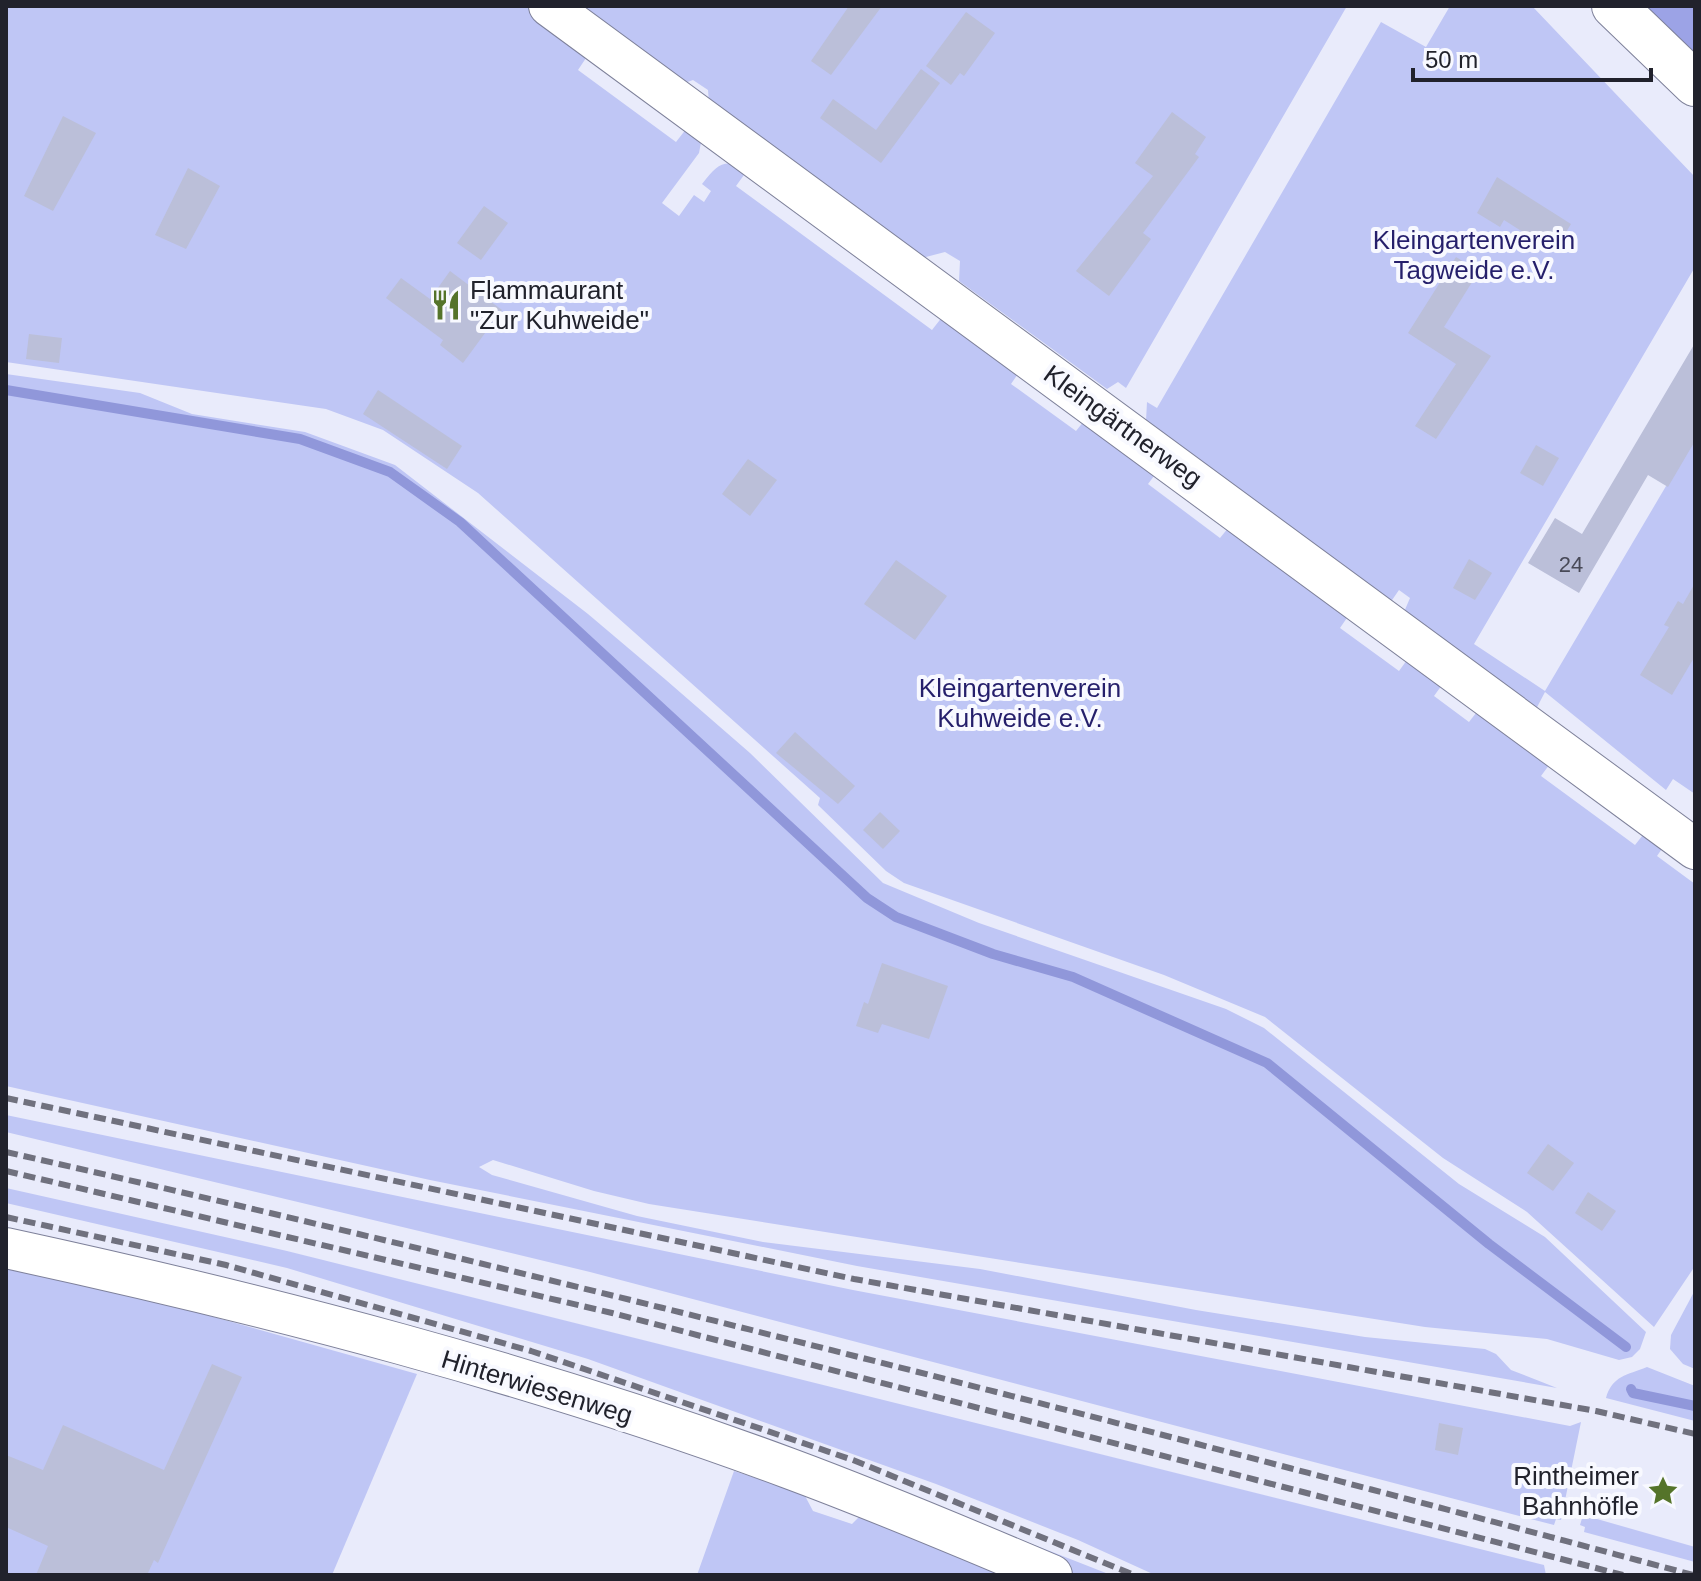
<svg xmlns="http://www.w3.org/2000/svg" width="1701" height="1581" font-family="Arial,sans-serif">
  <rect width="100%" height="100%" fill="#e9ebfb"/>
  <!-- green -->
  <g fill="#bfc6f5">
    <path d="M6,6H528L590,52L578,70L676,142L690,124L702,137L699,153L662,203L679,216L694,195L704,202L711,191L702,184C719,163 722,159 749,168L736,186L932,330L946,312L1022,368L1011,384L1076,431L1088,416L1160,468L1148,484L1220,538L1233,522L1353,609L1340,628L1399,671L1412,653L1447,678L1434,696L1469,722L1483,704L1555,757L1541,776L1635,845L1650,826L1668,840L1657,856L1695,884V1266L1654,1327L1527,1212L1443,1158L1265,1017L1164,975L904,883L886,871L818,805L820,798L478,493L383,430L326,409L6,362Z"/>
    <polygon points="573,6 1347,6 1126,388 1118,382 1107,389 959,281 960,261 945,252 922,258 709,103 708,90 693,80 682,84"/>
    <polygon points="1450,6 1532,6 1695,177 1695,267 1474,644 1545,691 1695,437 1695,794 1673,779 1666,790 1545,692 1534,713 1404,612 1410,598 1399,590 1390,603 1146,421 1147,402 1157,408 1381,22 1426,47"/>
    <polygon points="6,374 140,393 192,414 305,432 395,465 588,614 666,680 750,753 883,883 979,923 1226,1009 1264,1028 1459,1184 1545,1237 1646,1332 1640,1349 1632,1357 1619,1360 1547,1339 1425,1327 649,1204 594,1191 493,1160 479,1167 492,1175 637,1216 763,1242 980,1269 1196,1310 1365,1337 1485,1349 1496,1354 1511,1370 1557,1388 857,1266 430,1180 6,1086"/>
    <polygon points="6,1115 853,1290 1570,1426 1581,1422 1561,1520 1556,1519 1554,1525 590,1272 6,1132"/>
    <polygon points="6,1188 287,1251 1544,1565 1546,1575 1155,1575 1078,1540 936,1484 588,1359 287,1268 6,1203"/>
    <polygon points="6,1266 146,1298 417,1374 332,1575 6,1575"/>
    <polygon points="1695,1290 1695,1369 1683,1364 1670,1349 1671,1335"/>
    <path d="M1647,1367L1695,1386V1421L1606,1398C1612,1376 1627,1375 1647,1367Z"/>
    <polygon points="734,1471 804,1494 813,1511 852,1524 860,1516 1007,1575 697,1575"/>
    <polygon points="854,1474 1111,1575 1076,1575"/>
    <polygon points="1583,1515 1695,1547 1695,1562 1584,1532 1585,1527 1580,1525"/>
  </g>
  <!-- forest -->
  <polygon fill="#9ca3e6" points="1638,6 1695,6 1695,59"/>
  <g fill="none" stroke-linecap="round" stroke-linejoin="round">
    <!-- stream -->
    <g stroke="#9097da" stroke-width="10">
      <polyline points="6,390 300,439 390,472 460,522 867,898 896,917 993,954 1073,977 1267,1063 1489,1244 1626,1347"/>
      <polyline points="1631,1389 1633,1393 1695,1406"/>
    </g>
  </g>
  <!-- building -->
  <g fill="#bbbfd9">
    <polygon points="849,6 882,6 831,75 811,61"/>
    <polygon points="966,12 995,33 964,76 960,73 951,85 926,66"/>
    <polygon points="921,69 940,83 881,163 820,118 833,99 876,130"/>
    <polygon points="1172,112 1206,137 1195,154 1199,157 1143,233 1151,239 1109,296 1076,271 1153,176 1135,163"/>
    <polygon points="63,116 96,133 53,211 24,196"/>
    <polygon points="188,168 220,186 186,249 155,235"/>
    <polygon points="1497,177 1571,224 1554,252 1504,220 1500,227 1477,213"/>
    <polygon points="484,206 508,223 481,260 457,243"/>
    <polygon points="1456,257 1479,271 1444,327 1491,356 1436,439 1415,426 1456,364 1408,333"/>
    <polygon points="450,271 502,310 463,363 440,345 443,340 386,298 401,278 430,299"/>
    <polygon points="29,334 62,338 59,363 26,359"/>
    <polygon points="1695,343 1695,441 1668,487 1648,475 1579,593 1528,563 1555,518 1582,534"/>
    <polygon points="378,390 462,446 447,469 363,414"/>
    <polygon points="1536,445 1559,458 1543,486 1520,473"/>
    <polygon points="748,459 777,480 750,516 722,494"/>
    <polygon points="1469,559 1492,573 1475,600 1453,588"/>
    <polygon points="896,560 947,596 915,640 864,604"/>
    <polygon points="1695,583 1695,656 1672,695 1640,675 1669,627 1664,625 1678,601 1683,604"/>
    <polygon points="795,732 855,786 838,804 776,753"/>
    <polygon points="880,812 900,831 883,849 863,830"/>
    <polygon points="882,963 948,986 929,1039 882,1024 878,1033 856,1026 864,1002 868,1004"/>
    <polygon points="1548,1144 1574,1163 1553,1191 1527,1173"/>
    <polygon points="1588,1192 1616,1211 1602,1231 1575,1213"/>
    <polygon points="212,1364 242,1377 158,1563 154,1560 147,1575 36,1575 48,1546 6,1527 6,1455 43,1470 63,1425 164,1470"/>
    <polygon points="1439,1423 1463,1428 1458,1455 1435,1450"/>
  </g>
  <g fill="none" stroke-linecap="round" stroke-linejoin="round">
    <!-- minor casing -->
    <g stroke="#7e819a" stroke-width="42">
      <g id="minor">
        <polyline points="549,6 1695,849"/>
        <path d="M6,1248C269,1305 535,1374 788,1468C877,1501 965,1538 1052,1575"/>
      </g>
    </g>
    <!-- major casing -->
    <g stroke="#7e819a" stroke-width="46">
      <polyline id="major" points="1614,6 1695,84"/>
    </g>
    <!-- minor -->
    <use href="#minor" stroke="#fff" stroke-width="40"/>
    <!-- major -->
    <use href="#major" stroke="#fff" stroke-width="44"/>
    <!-- rail -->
    <g stroke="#70717e" stroke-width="6" stroke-dasharray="12 6" stroke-linecap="butt">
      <polyline points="6,1098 854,1279 1596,1411 1695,1434"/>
      <path d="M6,1152C572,1280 1133,1425 1693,1575"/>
      <polyline points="6,1171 612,1313 1623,1575"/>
      <polyline points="6,1217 226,1265 531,1351 853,1460 1134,1575"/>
    </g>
  </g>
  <!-- icons -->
  <defs>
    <g id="restaurant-bare" transform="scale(2.4)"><path d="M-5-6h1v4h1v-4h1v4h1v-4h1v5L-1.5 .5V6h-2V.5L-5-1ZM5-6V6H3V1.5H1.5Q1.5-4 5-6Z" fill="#55742a" stroke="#f8f9ff" stroke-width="2.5" paint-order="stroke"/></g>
    <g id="sight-bare" transform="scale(2.4)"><path d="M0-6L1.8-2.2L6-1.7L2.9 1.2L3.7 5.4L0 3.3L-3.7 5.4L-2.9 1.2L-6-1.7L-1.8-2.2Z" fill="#55742a" stroke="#f8f9ff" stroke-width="2.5" paint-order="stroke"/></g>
  </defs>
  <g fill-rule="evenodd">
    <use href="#restaurant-bare" x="446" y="305"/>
    <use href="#sight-bare" x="1663" y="1491"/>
  </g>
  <g text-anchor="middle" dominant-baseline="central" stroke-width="8" stroke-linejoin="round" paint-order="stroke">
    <!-- number labels -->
    <g font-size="22" fill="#484957">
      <text x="1571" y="564">24</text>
    </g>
    <!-- park labels -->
    <g font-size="26" fill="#251f6b" stroke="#f8f9ff">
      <text x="1474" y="240">Kleingartenverein<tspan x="1474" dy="30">Tagweide e.V.</tspan></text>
      <text x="1020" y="688">Kleingartenverein<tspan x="1020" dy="30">Kuhweide e.V.</tspan></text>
    </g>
    <!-- poi labels -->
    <g font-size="26" fill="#21222c" stroke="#f8f9ff" text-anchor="start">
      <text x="470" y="290">Flammaurant<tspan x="470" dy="30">"Zur Kuhweide"</tspan></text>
      <text x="1639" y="1476" text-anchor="end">Rintheimer<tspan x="1639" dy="30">Bahnhöfle</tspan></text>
    </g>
    <!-- street labels -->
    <g font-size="26" fill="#21222c" stroke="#f8f9ff">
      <text transform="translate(1123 426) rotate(36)">Kleingärtnerweg</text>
      <text transform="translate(537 1387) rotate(17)">Hinterwiesenweg</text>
    </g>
  </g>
  <!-- border -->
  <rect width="1701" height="1581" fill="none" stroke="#21222c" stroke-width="16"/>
  <!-- scale -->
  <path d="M1413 68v12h238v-12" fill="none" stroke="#21222c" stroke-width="4"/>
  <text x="1425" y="68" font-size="24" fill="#21222c" stroke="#f8f9ff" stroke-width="6" paint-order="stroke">50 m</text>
</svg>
